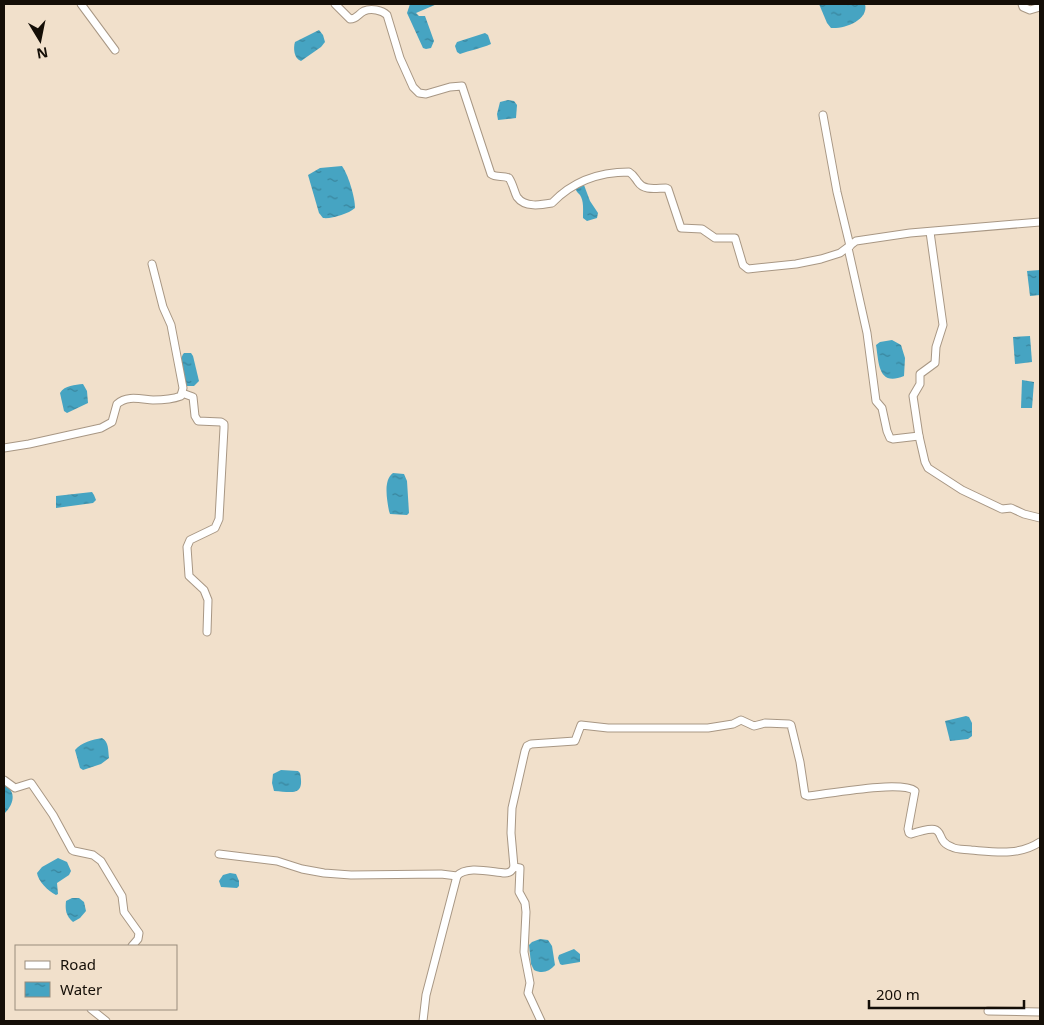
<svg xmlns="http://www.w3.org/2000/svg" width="1044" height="1025" font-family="'Noto Sans',sans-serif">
  <defs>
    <pattern id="water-ripples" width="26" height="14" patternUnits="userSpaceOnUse" patternTransform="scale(1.25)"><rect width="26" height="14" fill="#46a4c2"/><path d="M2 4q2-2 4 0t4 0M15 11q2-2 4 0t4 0" fill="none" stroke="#39849c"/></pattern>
  </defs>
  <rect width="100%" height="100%" fill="#f1e0cb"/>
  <!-- water -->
  <g fill="url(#water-ripples)">
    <polygon points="410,4 437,4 416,13 419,16 425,16 434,41 431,48 426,49 423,48 407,13"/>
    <path d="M819,4H865C869,20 845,29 831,28L827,23Z"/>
    <path d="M319,30L323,35L325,42L321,47L301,61C294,59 293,48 295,42Z"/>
    <path d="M485,33L488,35L491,44C480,49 470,50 460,54L457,52L455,46L457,42Z"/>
    <polygon points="508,100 514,101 517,105 516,118 498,120 497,114 500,102"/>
    <path d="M342,166C348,174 355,197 355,208C348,214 332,219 323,218L319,213L308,175L320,168Z"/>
    <path d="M584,185L590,201L598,213L597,218L587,221L583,218C583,210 584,201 580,195C578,193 576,191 575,188Z"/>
    <polygon points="1040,270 1040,295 1030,296 1027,271"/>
    <polygon points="1030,336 1032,362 1015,364 1013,337"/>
    <path d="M892,340L901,345L905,358L904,376C878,387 879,363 876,345L880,342Z"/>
    <path d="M184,353H191L193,356L199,381L194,386H186C182,378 177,361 184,353Z"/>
    <polygon points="1022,380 1034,382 1032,408 1021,408"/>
    <path d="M83,384L87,391L88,403L67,413L64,411L60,393C65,385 75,385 83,384Z"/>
    <path d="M393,473L404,474L407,481L409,513L407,515L390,514L389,511C387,500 383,480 393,473Z"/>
    <polygon points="92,492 94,495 96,500 93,503 56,508 56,496"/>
    <polygon points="966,716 969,717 972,723 972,736 968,739 950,741 945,721"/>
    <path d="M102,738C109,742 108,750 109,758L101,764L83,770L80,768L75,750C82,742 92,740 102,738Z"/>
    <path d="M281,770L298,771L300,773C305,797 292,792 274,791L272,783L273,774Z"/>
    <path d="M4,784C17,792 14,804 4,814Z"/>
    <path d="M58,858L67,862L71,871L69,875L57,883L58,894L56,895C48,891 38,881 37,873L42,867Z"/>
    <polygon points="230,873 236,874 239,881 239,886 237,888 221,887 219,881 223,875"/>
    <path d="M72,898H79L84,902L86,911L80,918L73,922C66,916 65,910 66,901Z"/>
    <path d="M540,939L548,940L552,946L555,965C549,972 542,974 534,970L531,964L529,945L532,942Z"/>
    <polygon points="574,949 580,954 580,962 562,965 560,964 558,958 559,955"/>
  </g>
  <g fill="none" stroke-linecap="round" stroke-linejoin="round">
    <!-- minor casing -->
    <g stroke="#a89784" stroke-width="9">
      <g id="minor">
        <polyline points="81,4 115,50"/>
        <path d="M335,4L350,19C357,19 358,14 364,11C371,8 382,10 387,15L400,58L413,87L419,93L426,94L450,87L462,86L491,174C496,178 503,175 509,178C513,184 514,191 517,197C525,208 541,205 552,203C573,181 599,172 629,172C634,175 635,178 638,182C644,191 656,188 666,188L668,189L681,228L702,229L715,238H735L743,265L748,269L796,264L821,259L840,253L856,241L910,233L1040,222"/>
        <polyline points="1022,4 1023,7 1030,10 1040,7"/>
        <polyline points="823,115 837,192 850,246"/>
        <polyline points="930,232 943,325 936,347 935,363 920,374 920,384 913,396 919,436 925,462 928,468 962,490 1002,509 1011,508 1024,514 1040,518"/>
        <polyline points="848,248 867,333 876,401 882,408 887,431 890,438 893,439 919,436"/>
        <polyline points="182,393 193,397 195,416 198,421 221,422 224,424 224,428 219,519 215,528 190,540 187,547 189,576 204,590 208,600 207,632"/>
        <path d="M4,448L29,444L101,428L112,422L117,404C127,395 140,399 153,400C162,400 173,399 181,396L183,388L171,325L163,307L152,264"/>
        <polyline points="4,780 15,788 31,783 53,815 72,850 74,851 93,855 101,861 122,896 124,912 139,933 138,939 132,946"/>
        <polyline points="219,854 277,861 302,869 324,873 351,875 441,874 457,876"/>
        <polyline points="514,867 520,868 519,892 525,903 526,912 524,952 530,983 528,993 541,1021"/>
        <polyline points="91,1009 106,1021"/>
        <polyline points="988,1011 1040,1012"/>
        <path d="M423,1021L426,995L457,876C466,865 491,872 505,873C510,873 512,871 514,867L511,833L512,808L525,751L527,746L531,744L575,741L581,725L608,728H708L733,724L741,720L754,726L765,723L789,724L791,725L800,762L805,795L808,796C828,794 901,780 915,791L908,829L909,833L911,834C952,820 931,840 952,847C957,850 965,849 971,850C995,852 1019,856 1040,842"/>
      </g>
    </g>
    <!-- minor -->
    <use href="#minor" stroke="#fff" stroke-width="7"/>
  </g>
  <!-- border -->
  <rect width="1044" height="1025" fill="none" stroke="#140e07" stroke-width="10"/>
  <!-- legend -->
  <rect x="15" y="945" width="162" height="65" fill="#f1e0cb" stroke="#998c7d"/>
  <rect x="25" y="961" width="25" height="8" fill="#ffffff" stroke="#998c7d"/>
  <text x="60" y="970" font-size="15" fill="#140e07">Road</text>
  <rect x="25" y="982" width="25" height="15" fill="url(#water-ripples)" stroke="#998c7d"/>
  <text x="60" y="995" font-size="15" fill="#140e07">Water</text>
  <!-- north arrow -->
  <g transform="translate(40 40) rotate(170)" stroke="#f1e0cb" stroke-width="4" paint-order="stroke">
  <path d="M0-4L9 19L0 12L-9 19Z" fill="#140e07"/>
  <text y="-8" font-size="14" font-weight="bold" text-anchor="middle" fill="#140e07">N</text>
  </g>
  <!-- scale -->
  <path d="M869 1000v8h155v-8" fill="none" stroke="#140e07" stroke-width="2.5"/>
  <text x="876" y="1000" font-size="15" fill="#140e07" stroke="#f1e0cb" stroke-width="4" paint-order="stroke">200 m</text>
</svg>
